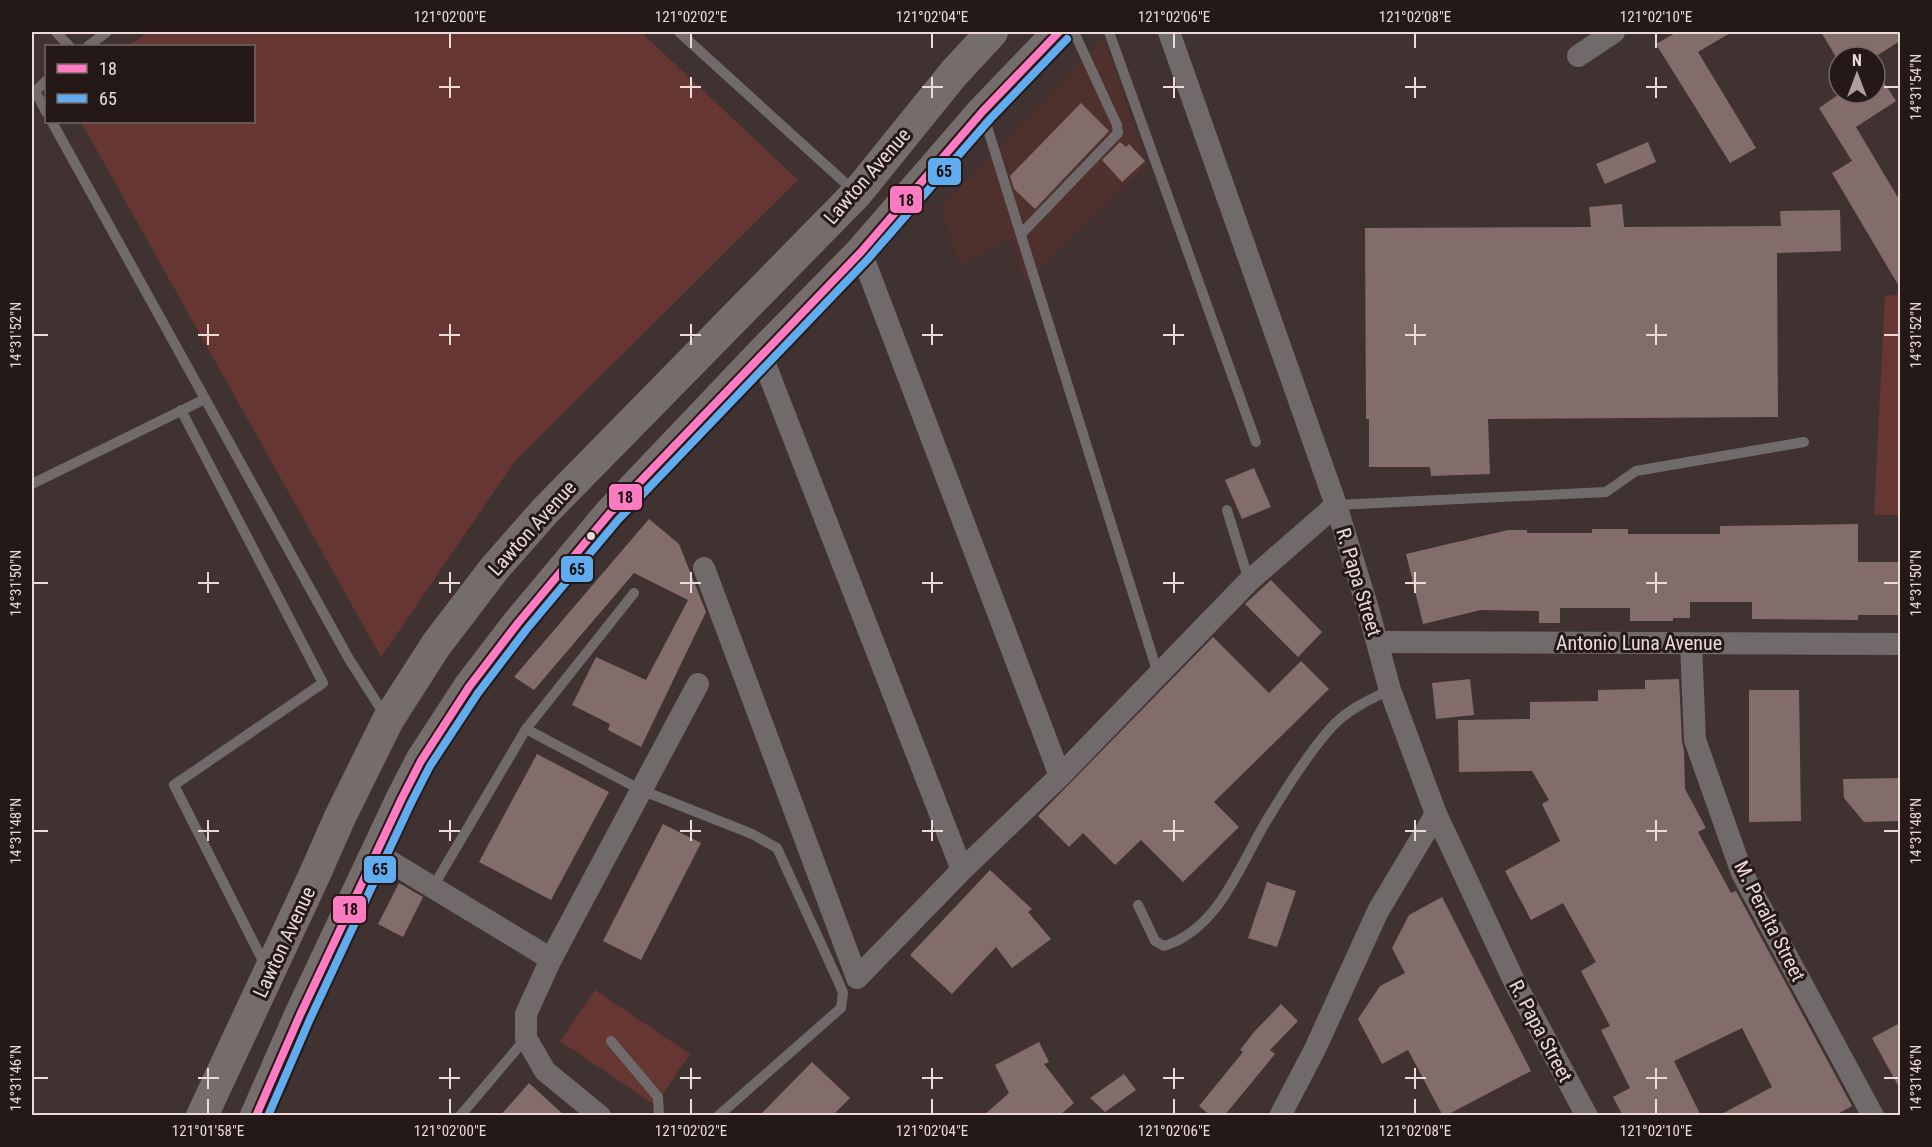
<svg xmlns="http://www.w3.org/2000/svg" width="1932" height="1147" font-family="'Roboto Condensed',sans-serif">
  <rect width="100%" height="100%" fill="#403230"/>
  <!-- built -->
  <polygon fill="#4e302d" points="1104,37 1147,165 1025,283 1012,238 960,265 941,207"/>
  <!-- green -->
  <g fill="#663732">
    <polygon points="148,32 641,32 798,180 515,461 381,657 81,122 254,122 254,46 128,46"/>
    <polygon points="1900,294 1900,515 1874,515 1885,296"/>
    <polygon points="595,990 690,1054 655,1105 560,1041"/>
  </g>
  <!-- building -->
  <g fill="#836d6a">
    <polygon points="1677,32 1732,32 1698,52 1756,148 1730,163 1656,44"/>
    <polygon points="1821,32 1900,32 1900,41 1875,57 1836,57"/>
    <polygon points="1876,70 1896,101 1856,127 1900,201 1900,288 1832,173 1852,161 1819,108 1841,93 1875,93"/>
    <polygon points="1081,103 1109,131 1035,209 1014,189 1010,176"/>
    <polygon points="1120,142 1126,147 1129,144 1145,161 1122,182 1102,160"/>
    <polygon points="1648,142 1656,162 1605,184 1596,164"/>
    <polygon points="1622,204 1624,227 1781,226 1780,211 1840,210 1841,251 1777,253 1778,417 1488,419 1490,474 1431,476 1430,467 1369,467 1369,419 1366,419 1365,228 1591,227 1589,207"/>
    <polygon points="1254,468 1271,507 1242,519 1225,480"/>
    <polygon points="649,519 679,544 706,612 641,747 608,730 610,724 572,705 596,657 646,680 688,600 634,573 534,690 514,677"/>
    <polygon points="1858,524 1858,562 1900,562 1900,615 1858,615 1858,620 1752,619 1752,602 1690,602 1690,618 1673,618 1673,621 1630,621 1630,608 1560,608 1560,623 1539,623 1539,611 1481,610 1423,624 1406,554 1508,530 1527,530 1527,533 1592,533 1592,529 1628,529 1628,534 1720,534 1720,526"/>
    <polygon points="1271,580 1322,632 1298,657 1245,604"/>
    <polygon points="1213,637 1269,693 1301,661 1329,689 1214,802 1239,827 1183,882 1141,840 1115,865 1083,833 1069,847 1038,816"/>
    <polygon points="1470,679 1474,715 1436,719 1432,683"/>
    <polygon points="1679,679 1682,741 1684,751 1685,789 1706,828 1698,832 1731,893 1736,891 1852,1106 1834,1116 1718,1116 1772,1087 1742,1028 1674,1061 1701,1116 1623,1116 1613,1097 1630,1088 1601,1030 1610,1026 1581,971 1596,962 1563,903 1531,920 1505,871 1560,841 1542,804 1549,800 1532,771 1459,772 1458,720 1530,719 1530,702 1598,701 1598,690 1645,689 1645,680"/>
    <polygon points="1749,690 1799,690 1801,821 1749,822"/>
    <polygon points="537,754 609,792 551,900 479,862"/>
    <polygon points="1900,778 1900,821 1864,822 1844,798 1843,779"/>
    <polygon points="663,824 701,843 641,960 603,941"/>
    <polygon points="990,870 1032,909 1028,912 1051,939 1012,968 996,947 952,994 910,955"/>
    <polygon points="1267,882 1296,891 1277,947 1248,938"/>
    <polygon points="399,883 423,897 403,937 378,924"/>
    <polygon points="1442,897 1531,1071 1445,1116 1443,1116 1408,1050 1382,1064 1358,1019 1380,986 1405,973 1392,948 1409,915"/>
    <polygon points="1281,1004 1298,1021 1270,1050 1275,1054 1224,1116 1211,1116 1199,1106 1243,1052 1240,1050 1254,1032"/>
    <polygon points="1900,1023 1900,1089 1872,1038"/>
    <polygon points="1039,1042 1049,1062 1044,1064 1074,1103 1059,1116 983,1116 1009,1093 995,1065"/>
    <polygon points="812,1062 850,1098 832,1116 759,1116"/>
    <polygon points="1124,1074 1136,1090 1105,1112 1090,1098"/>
    <polygon points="529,1083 565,1116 500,1116"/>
  </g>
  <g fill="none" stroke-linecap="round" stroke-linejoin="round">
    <!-- lane -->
    <g stroke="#706b6a" stroke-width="10">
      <polyline points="56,32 69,46"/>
      <polyline points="679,32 854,191"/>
      <polyline points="1109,32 1256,442"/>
      <polyline points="88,46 107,32"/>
      <polyline points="35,91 46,112"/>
      <polyline points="32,94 46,81"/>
      <polyline points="984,117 1158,674"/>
      <polyline points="52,122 349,659 386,717"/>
      <polyline points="1022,233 1118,133 1117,125 1074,32"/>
      <polyline points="181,410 323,683 174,785 266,967"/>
      <polyline points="32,484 205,399"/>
      <polyline points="1336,505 1606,492 1636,471 1804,442"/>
      <polyline points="1227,510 1249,581"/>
      <polyline points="526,729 641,790 752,834 777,848 839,983 843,993 841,1008 718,1116"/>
      <polyline points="433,887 526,729 634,593"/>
      <path d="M1138,905L1155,941L1164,946C1217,930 1239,868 1264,825C1283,793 1304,759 1329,730C1345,711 1368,700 1390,690"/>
      <polyline points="611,1041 658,1097 659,1116"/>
      <polyline points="460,1116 526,1038"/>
    </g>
    <!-- street -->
    <g stroke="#706b6a" stroke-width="22">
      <polyline points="1169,32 1336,505 1368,609 1390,690 1436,814 1515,983 1587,1116"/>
      <polyline points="1578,56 1614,32"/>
      <polyline points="861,252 1060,776"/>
      <polyline points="761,354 962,870"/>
      <polyline points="704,568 857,978 962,870 1060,776 1249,581 1336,505"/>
      <polyline points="1378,642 1900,644"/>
      <polyline points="1691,644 1695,740 1742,873 1873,1116"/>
      <polyline points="376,853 551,959"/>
      <polyline points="600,1116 545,1071 526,1038 526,1014 551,959 698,684"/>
      <polyline points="1280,1116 1315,1049 1378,911 1436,814"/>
    </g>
    <!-- secondary -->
    <g stroke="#756d6c" stroke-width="32">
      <polyline points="202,1116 314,876 340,817 388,720 436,645 494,569 545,511 857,193 954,73 992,32"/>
      <polyline points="256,1116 300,1015 402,798 421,761 469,687 518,623 610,513 761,354 861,252 983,111 1059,32"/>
    </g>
    <!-- bus-1 casing -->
    <g stroke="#251918" stroke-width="12">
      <polyline id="bus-1" points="256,1116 300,1015 402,798 421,761 469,687 518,623 610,513 861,252 983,111 1059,32"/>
    </g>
    <!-- bus-2 casing -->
    <g stroke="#251918" stroke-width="12">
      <polyline id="bus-2" points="268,1116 310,1019 411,803 430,766 478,693 526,630 618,520 868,259 991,118 1067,39"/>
    </g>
    <!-- bus-1 -->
    <use href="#bus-1" stroke="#fe7ac1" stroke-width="8"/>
    <!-- bus-2 -->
    <use href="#bus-2" stroke="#60acee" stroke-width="8"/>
  </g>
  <!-- ticks -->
  <path fill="none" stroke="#ebdad8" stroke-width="2" d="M450,33V48M691,33V48M932,33V48M1174,33V48M1415,33V48M1656,33V48M450,77V98M691,77V98M932,77V98M1174,77V98M1415,77V98M1656,77V98M439,87H460M680,87H701M922,87H943M1163,87H1184M1405,87H1426M1646,87H1667M1884,87H1899M208,324V345M450,324V345M691,324V345M932,324V345M1174,324V345M1415,324V345M1656,324V345M33,335H48M198,335H219M439,335H460M680,335H701M922,335H943M1163,335H1184M1405,335H1426M1646,335H1667M1884,335H1899M208,572V593M450,572V593M691,572V593M932,572V593M1174,572V593M1415,572V593M1656,572V593M33,583H48M198,583H219M439,583H460M680,583H701M922,583H943M1163,583H1184M1405,583H1426M1646,583H1667M1884,583H1899M208,820V841M450,820V841M691,820V841M932,820V841M1174,820V841M1415,820V841M1656,820V841M33,831H48M198,831H219M439,831H460M680,831H701M922,831H943M1163,831H1184M1405,831H1426M1646,831H1667M1884,831H1899M208,1068V1089M450,1068V1089M691,1068V1089M932,1068V1089M1174,1068V1089M1415,1068V1089M1656,1068V1089M33,1078H48M198,1078H219M439,1078H460M680,1078H701M922,1078H943M1163,1078H1184M1405,1078H1426M1646,1078H1667M1884,1078H1899M208,1099V1114M450,1099V1114M691,1099V1114M932,1099V1114M1174,1099V1114M1415,1099V1114M1656,1099V1114"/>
  <!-- markers -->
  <circle fill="#ebdad8" stroke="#251918" stroke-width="2" cx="591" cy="536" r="5"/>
  <g text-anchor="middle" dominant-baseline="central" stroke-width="6" stroke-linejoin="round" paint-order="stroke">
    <!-- street labels -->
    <g font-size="20" fill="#ebdad8" stroke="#251918">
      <text transform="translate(867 176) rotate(-49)">Lawton Avenue</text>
      <text transform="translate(532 528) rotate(-48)">Lawton Avenue</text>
      <text transform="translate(1359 582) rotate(73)">R. Papa Street</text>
      <text x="1639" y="643">Antonio Luna Avenue</text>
      <text transform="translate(1770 921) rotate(63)">M. Peralta Street</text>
      <text transform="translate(284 942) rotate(-65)">Lawton Avenue</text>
      <text transform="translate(1541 1031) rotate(62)">R. Papa Street</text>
    </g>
  </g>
  <g stroke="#251918" stroke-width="2">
    <rect x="927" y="157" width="35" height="29" rx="6" fill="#60acee"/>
    <rect x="889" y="185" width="34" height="29" rx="6" fill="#fe7ac1"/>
    <rect x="608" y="483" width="35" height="28" rx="6" fill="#fe7ac1"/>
    <rect x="560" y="555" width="34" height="28" rx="6" fill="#60acee"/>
    <rect x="363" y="855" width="34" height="29" rx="6" fill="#60acee"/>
    <rect x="332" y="895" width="35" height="29" rx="6" fill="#fe7ac1"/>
  </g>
  <g font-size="16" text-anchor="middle" font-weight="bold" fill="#111">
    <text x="944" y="177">65</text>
    <text x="906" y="206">18</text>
    <text x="625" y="503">18</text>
    <text x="577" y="575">65</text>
    <text x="380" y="875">65</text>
    <text x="350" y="915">18</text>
  </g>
  <!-- border -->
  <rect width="1932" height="1147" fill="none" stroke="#251918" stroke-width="66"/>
  <!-- legend -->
  <rect x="45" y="45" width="210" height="78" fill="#251918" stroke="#746665" stroke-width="1.5"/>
  <rect x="57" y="64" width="30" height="9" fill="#fe7ac1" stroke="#746665" stroke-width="1.5"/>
  <text x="99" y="75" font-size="18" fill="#ebdad8">18</text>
  <rect x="57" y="94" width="30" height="9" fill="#60acee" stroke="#746665" stroke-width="1.5"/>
  <text x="99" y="105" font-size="18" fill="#ebdad8">65</text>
  <!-- north arrow -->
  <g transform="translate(1857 75)"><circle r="28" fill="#251918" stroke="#746665" stroke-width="1.5"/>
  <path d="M0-4.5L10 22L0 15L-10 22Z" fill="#af9f9d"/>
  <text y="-9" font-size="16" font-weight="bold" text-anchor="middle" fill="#ebdad8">N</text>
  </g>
  <rect x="33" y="33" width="1866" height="1081" fill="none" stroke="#ebdad8" stroke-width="2"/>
  <g font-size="15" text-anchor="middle" fill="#ebdad8">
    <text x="450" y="22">121°02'00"E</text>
    <text x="691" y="22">121°02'02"E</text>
    <text x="932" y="22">121°02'04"E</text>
    <text x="1174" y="22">121°02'06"E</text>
    <text x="1415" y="22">121°02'08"E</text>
    <text x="1656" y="22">121°02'10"E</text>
    <text transform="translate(1916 87) rotate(-90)" y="5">14°31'54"N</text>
    <text transform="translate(16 335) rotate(-90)" y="5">14°31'52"N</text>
    <text transform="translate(1916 335) rotate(-90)" y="5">14°31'52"N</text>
    <text transform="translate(16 583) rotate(-90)" y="5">14°31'50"N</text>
    <text transform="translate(1916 583) rotate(-90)" y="5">14°31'50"N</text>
    <text transform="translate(16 831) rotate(-90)" y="5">14°31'48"N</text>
    <text transform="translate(1916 831) rotate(-90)" y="5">14°31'48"N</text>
    <text transform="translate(16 1078) rotate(-90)" y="5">14°31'46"N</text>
    <text transform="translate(1916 1078) rotate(-90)" y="5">14°31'46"N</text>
    <text x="208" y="1136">121°01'58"E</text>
    <text x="450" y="1136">121°02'00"E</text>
    <text x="691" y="1136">121°02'02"E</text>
    <text x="932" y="1136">121°02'04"E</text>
    <text x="1174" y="1136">121°02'06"E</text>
    <text x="1415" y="1136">121°02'08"E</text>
    <text x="1656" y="1136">121°02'10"E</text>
  </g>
</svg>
